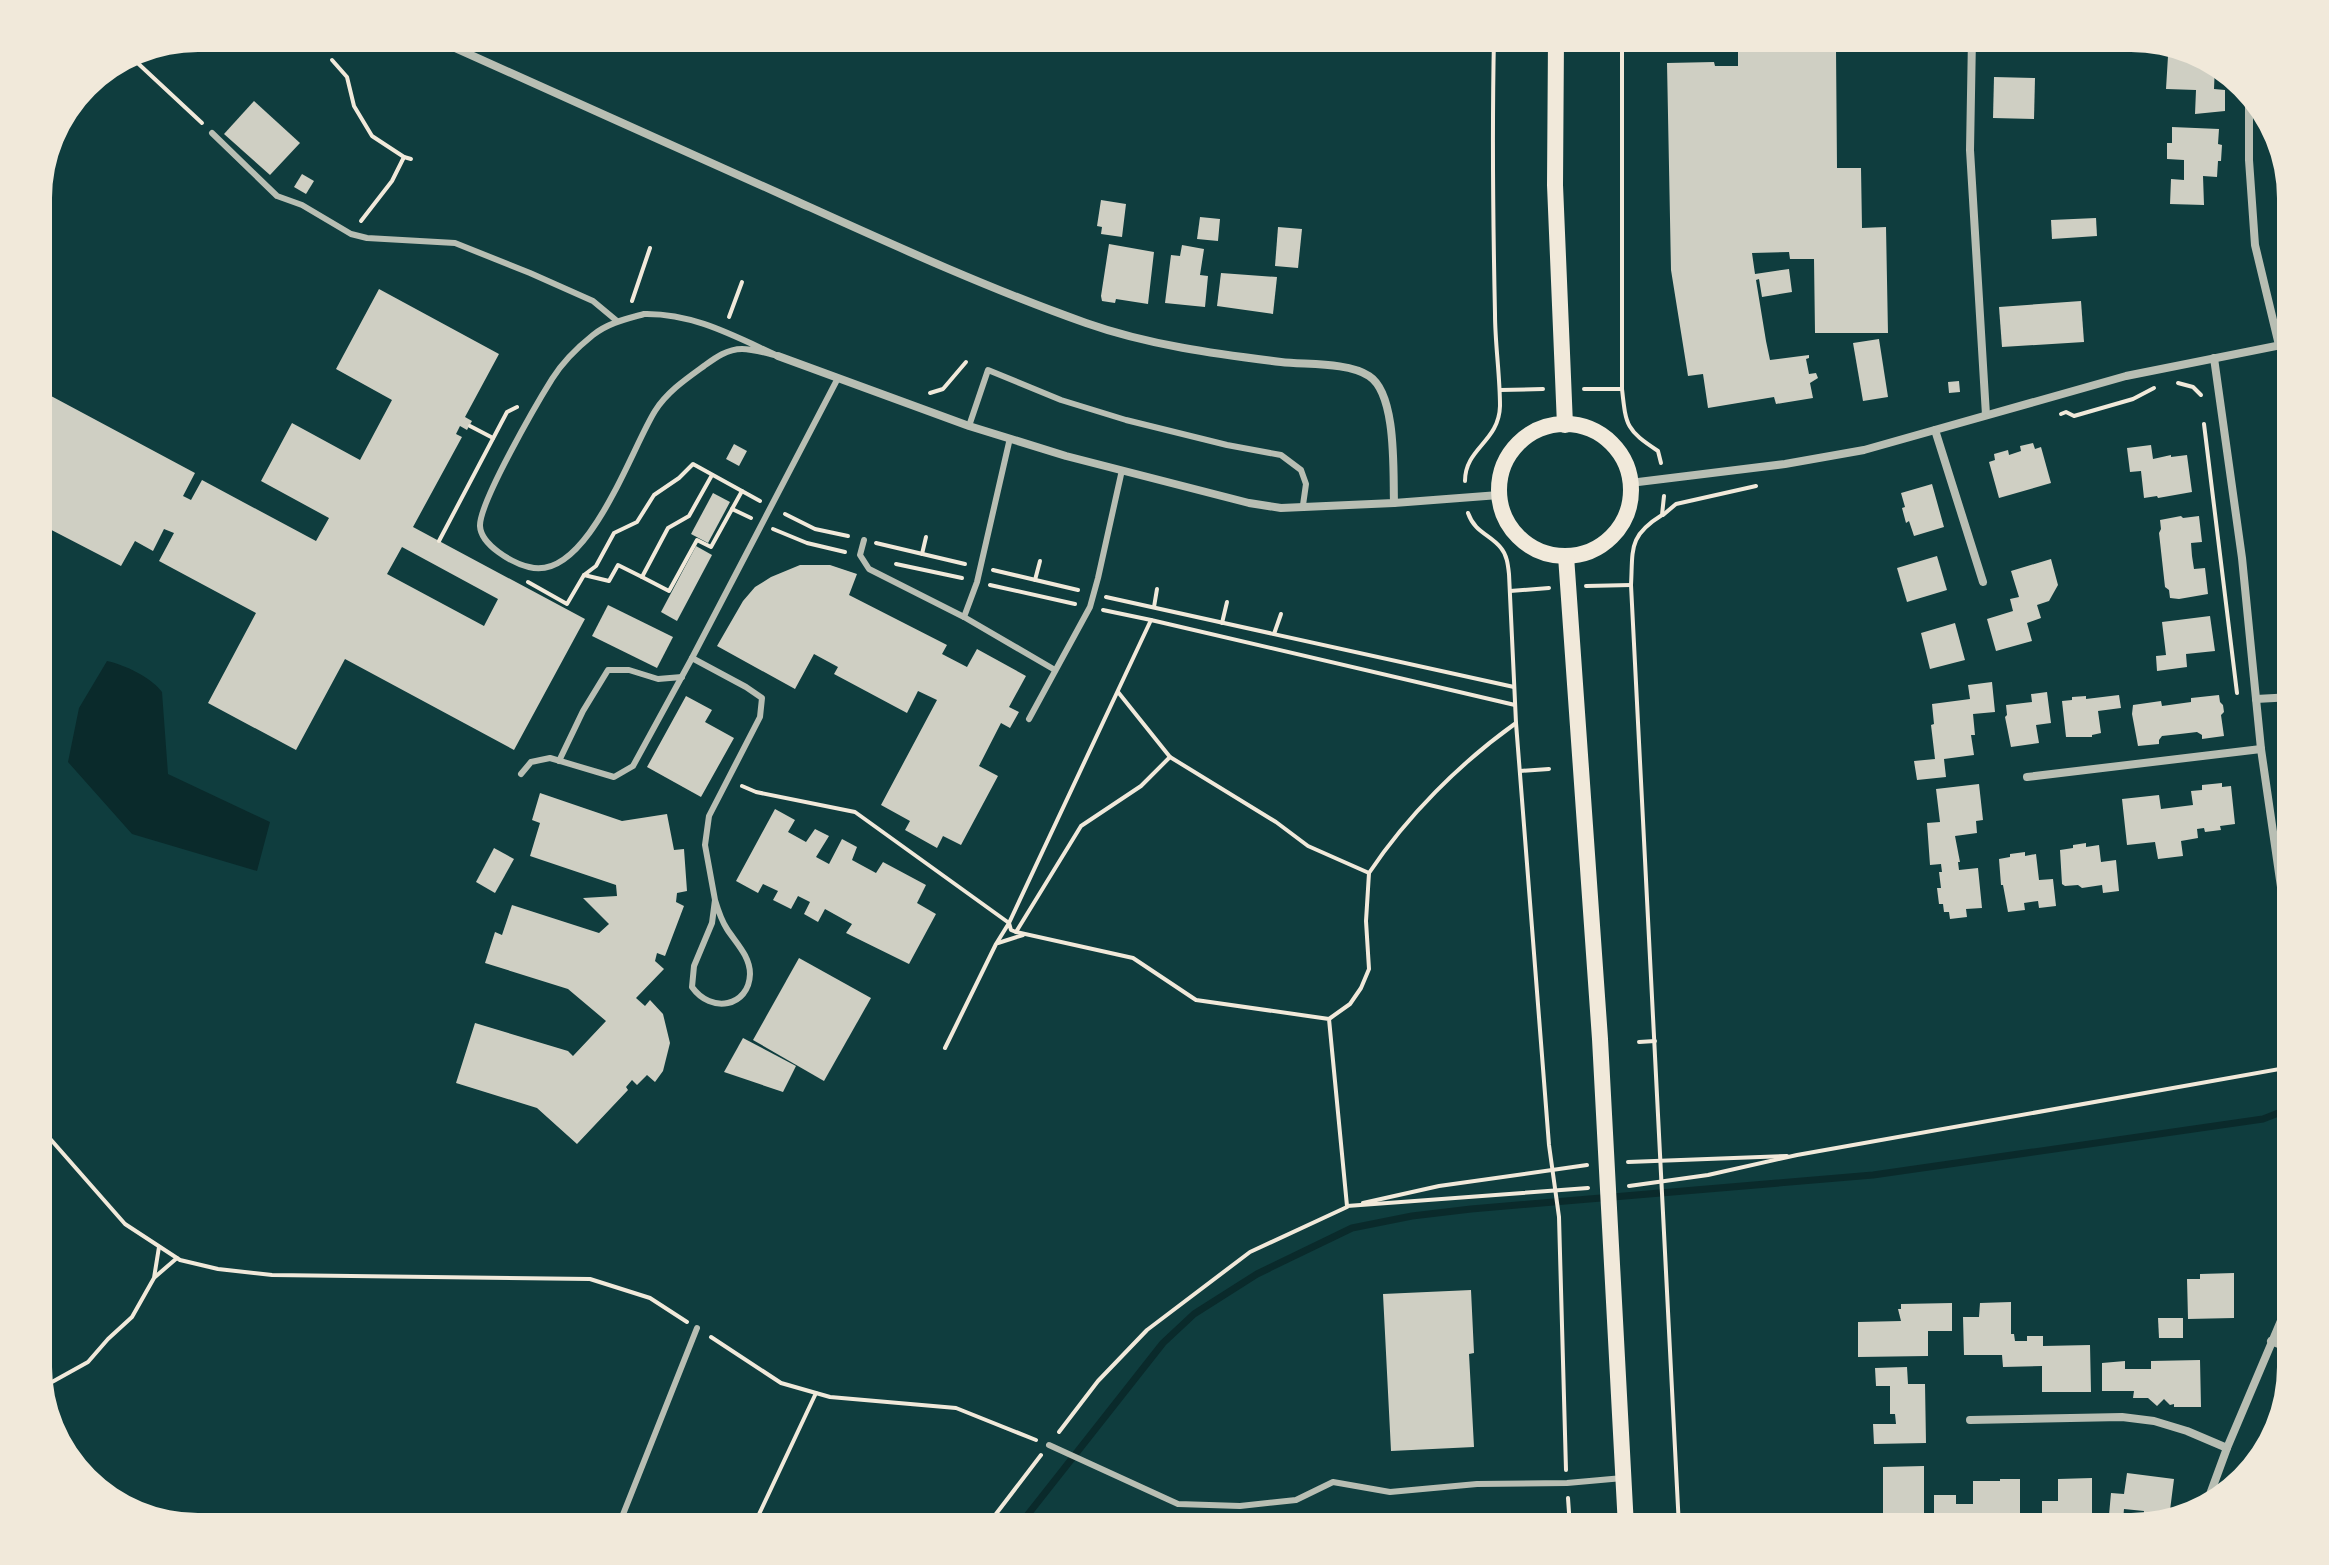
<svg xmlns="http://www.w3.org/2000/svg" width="2329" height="1565" font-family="'Source Sans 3',sans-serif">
  <rect width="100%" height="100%" fill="#0f3d3e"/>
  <!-- water -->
  <path fill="#0a2a2b" d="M107,661C125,665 151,677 162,692L168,774L270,822L257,871L132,834L68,762L79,708Z"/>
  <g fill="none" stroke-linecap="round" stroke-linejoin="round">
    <!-- stream -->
    <polyline stroke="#0a2a2b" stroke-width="7" points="1018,1527 1163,1343 1194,1314 1257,1274 1352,1228 1412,1216 1471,1209 1873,1175 2263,1119 2291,1108"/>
  </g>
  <!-- building -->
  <g fill="#cfcfc3" fill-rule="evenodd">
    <polygon points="1836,49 1837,168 1861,168 1862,228 1886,227 1888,333 1815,333 1814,259 1790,259 1789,252 1752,253 1755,274 1789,269 1792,292 1762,297 1759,279 1756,280 1766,341 1770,360 1809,355 1809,358 1806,359 1809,374 1816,373 1818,378 1810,383 1813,398 1776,404 1774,397 1708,408 1703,374 1688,376 1671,270 1667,63 1714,62 1715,66 1738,66 1738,51"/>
    <polygon points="2167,49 2215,64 2214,89 2225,90 2225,111 2195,114 2196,90 2166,89 2168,56 2166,56"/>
    <polygon points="1994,77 2035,78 2034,119 1993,118"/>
    <polygon points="254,101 300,143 270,175 224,134"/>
    <polygon points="2172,127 2219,129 2218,144 2222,145 2221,161 2218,161 2217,177 2203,176 2204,205 2170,204 2171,179 2184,180 2184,160 2167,159 2167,143 2172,143"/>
    <polygon points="302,174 314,181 306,194 294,187"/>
    <polygon points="1101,200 1126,204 1122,237 1101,234 1102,227 1097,226"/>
    <polygon points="1200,217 1220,219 1218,241 1197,239"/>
    <polygon points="2096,218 2097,236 2052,239 2051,220"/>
    <polygon points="1278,227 1302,229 1298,268 1275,266"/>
    <polygon points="1109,244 1154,252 1148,304 1116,299 1115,303 1102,301 1101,296"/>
    <polygon points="1182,245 1204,249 1200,275 1208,276 1205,307 1165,303 1171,255 1180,256"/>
    <polygon points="1221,273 1277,277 1273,314 1217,306"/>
    <path d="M379,289L499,354L465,417L472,421L467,430L460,426L456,434L462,437L413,527L585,619L514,750L345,659L296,750L208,703L256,613L159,561L174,533L164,529L153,551L135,541L121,566L38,523V389L195,473L183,496L191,500L202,480L316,541L329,518L261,481L292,423L360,460L392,400L336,369ZM402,547L498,599L484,626L387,574Z"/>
    <polygon points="2081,301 2084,342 2002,347 1999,307"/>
    <polygon points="1879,339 1888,397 1863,401 1853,343"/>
    <polygon points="1959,381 1960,392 1949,393 1948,382"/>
    <polygon points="2033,443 2035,449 2041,447 2051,483 1999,498 1989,462 1995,460 1994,454 2008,450 2009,455 2021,451 2020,446"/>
    <polygon points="734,444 747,451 739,466 726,459"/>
    <polygon points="2151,445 2153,459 2171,455 2171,457 2187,455 2192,492 2158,498 2157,496 2144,498 2141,471 2130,472 2127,448"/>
    <polygon points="1932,484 1944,527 1914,536 1909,521 1906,523 1902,508 1905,507 1901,493"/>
    <polygon points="713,493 730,502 708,543 691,534"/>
    <polygon points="2181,516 2183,518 2199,516 2202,542 2191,543 2192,556 2194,569 2205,568 2208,594 2179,599 2170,598 2169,590 2165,587 2159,533 2161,529 2160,520"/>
    <polygon points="696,546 712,555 677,621 661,612"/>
    <polygon points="1937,556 1947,590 1907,602 1897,568"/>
    <polygon points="2051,559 2058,585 2049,601 2037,605 2041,618 2027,623 2032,641 1996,651 1987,619 2013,611 2010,599 2019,597 2011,571"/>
    <polygon points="800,565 830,565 857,574 849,595 947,645 942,654 967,667 977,649 1026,676 1009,707 1019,712 1010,728 1001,723 979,766 998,776 961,845 943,836 937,848 905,830 910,821 881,805 937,700 918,691 907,713 834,674 838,667 814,654 795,689 717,646 743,601 755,587 771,577"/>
    <polygon points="2291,574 2291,612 2288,613 2287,603 2280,604 2278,586 2284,585 2283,575"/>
    <polygon points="608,605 673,637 657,668 592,636"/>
    <polygon points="2210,616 2215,651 2186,654 2187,667 2157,671 2156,656 2166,655 2162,622"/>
    <polygon points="1955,623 1965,660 1930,669 1921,633"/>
    <polygon points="1992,682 1995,712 1973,714 1975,735 1971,735 1974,755 1944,759 1946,777 1917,780 1914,761 1935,759 1931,725 1934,724 1932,704 1970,699 1968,685"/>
    <polygon points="2047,692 2051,723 2036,725 2039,743 2011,747 2005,717 2007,715 2006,705 2032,702 2031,694"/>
    <polygon points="2119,695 2121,708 2098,711 2101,733 2092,735 2092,737 2066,737 2062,701 2072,700 2072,697 2086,696 2086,699"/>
    <polygon points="2219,695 2220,702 2223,705 2224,712 2221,715 2224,736 2202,739 2202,735 2197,732 2180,734 2162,736 2159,740 2159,744 2138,746 2132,714 2133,705 2161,701 2162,706 2191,702 2191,698"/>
    <polygon points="686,696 712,710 705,722 734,738 701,797 647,767"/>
    <polygon points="2222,783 2222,787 2231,786 2235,824 2220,826 2221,830 2205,832 2204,828 2197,829 2198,838 2181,841 2183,856 2158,859 2155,842 2127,845 2122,799 2159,795 2161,809 2193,805 2191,791 2202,790 2202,785"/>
    <polygon points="1979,784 1983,820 1976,821 1977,833 1955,836 1960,862 1958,862 1959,870 1978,868 1982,908 1966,909 1967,917 1950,919 1949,912 1944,912 1943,904 1939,904 1937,888 1941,888 1939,872 1942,872 1941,864 1930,865 1927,823 1940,822 1936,789"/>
    <polygon points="540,793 622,821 667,814 674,850 684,849 687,891 677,893 676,902 684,906 665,956 657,953 655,961 664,969 636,998 645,1006 650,1000 663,1014 670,1043 663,1071 655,1082 647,1075 637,1085 632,1080 626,1087 628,1090 577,1144 537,1108 456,1083 475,1023 568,1051 573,1056 606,1021 568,989 485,963 495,932 502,935 512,905 599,933 609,924 583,898 617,896 616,885 530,856 540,823 532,820"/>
    <polygon points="775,809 795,820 788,832 806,842 815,829 829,836 816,857 829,864 842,839 857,847 852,860 876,873 883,862 926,885 917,903 936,914 909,964 846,933 852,924 825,909 818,922 804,914 810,902 798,896 791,909 773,900 778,891 763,884 758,893 736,881"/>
    <polygon points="2086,843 2086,847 2099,845 2101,862 2116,860 2119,891 2103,893 2102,885 2082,888 2078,885 2065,886 2062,884 2060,850 2073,848 2073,845"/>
    <polygon points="494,848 514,859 495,893 476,882"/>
    <polygon points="2025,852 2025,856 2036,854 2039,880 2053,879 2056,906 2039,908 2038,901 2024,903 2025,910 2008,912 2003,885 2001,885 1999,859 2010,857 2010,854"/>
    <polygon points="799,958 871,998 824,1081 753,1040"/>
    <polygon points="743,1038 796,1066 783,1092 724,1072"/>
    <polygon points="2234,1273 2234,1318 2188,1319 2187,1279 2200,1279 2200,1274"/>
    <polygon points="1471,1290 1474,1353 1469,1354 1474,1447 1391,1451 1383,1294"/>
    <polygon points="2011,1302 2011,1334 2014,1334 2015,1341 2027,1341 2027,1336 2043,1336 2043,1346 2090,1345 2091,1392 2042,1392 2042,1366 2003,1367 2002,1355 1964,1355 1963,1317 1979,1317 1980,1303"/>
    <polygon points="1952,1303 1952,1331 1928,1331 1928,1356 1858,1357 1858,1322 1901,1321 1898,1309 1901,1309 1901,1304"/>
    <polygon points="2158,1318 2183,1318 2183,1338 2159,1338"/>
    <polygon points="2200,1360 2201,1407 2174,1407 2174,1404 2170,1405 2164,1399 2157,1406 2148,1398 2133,1398 2134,1391 2102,1391 2102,1363 2125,1361 2125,1369 2151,1369 2151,1361"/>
    <polygon points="1907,1367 1908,1384 1925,1384 1926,1443 1874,1444 1873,1424 1896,1424 1895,1414 1890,1414 1890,1386 1876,1386 1875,1368"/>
    <polygon points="1924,1466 1924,1517 1883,1517 1883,1467"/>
    <polygon points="2127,1473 2174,1479 2169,1518 2143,1524 2144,1511 2124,1509 2123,1520 2109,1519 2108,1527 2091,1527 2090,1523 2042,1523 2042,1501 2058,1501 2058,1479 2092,1478 2092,1515 2109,1515 2111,1493 2124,1494"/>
    <polygon points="2000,1479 2020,1479 2020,1518 1979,1518 1980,1527 1934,1525 1934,1495 1956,1495 1956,1504 1973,1504 1973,1481 2000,1481"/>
  </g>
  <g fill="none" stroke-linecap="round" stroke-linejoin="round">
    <!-- path -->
    <g stroke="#f1e9da" stroke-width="4">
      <polyline points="129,55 202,123"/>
      <polyline points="332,60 347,77 354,106 372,136 404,157"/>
      <polyline points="361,221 392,181 404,157 411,159"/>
      <polyline points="632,301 650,248"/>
      <polyline points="729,317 742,282"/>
      <polyline points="2178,383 2193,387 2201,395"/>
      <polyline points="1584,389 1622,389 1622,38"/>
      <path d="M1622,389C1626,426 1626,430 1658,451L1661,463"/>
      <polyline points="1500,390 1543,389"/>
      <polyline points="930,393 943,389 966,362"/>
      <polyline points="2061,414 2066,412 2074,416 2133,399 2154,388"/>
      <polyline points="2204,424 2237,693"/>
      <polyline points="470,426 493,438"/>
      <path d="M1465,481C1465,448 1499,442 1500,406C1500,375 1495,344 1495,314C1493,222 1492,130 1494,38"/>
      <path d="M1664,496L1662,515C1628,536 1633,549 1631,585L1679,1527"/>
      <polyline points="732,509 751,518"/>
      <path d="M1468,513C1475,533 1490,534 1501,548C1507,555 1508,565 1509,574L1516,723L1549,1145L1559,1217L1566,1470"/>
      <polyline points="785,514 815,529 848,536"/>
      <polyline points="1663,515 1676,504 1756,486"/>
      <polyline points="773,529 807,543 845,552"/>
      <polyline points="439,541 507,412 517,407"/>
      <polyline points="876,543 965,564"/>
      <polyline points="922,554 926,537"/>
      <polyline points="896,564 962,578"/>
      <polyline points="993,570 1078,590"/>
      <polyline points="584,575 609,581 618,565 642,577 668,528 689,516 712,475"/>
      <polyline points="642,577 669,591 697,540 711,547 742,491"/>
      <polyline points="1035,580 1040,561"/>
      <polyline points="528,582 567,604 584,575 596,566 614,533 637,522 654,495 679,478 693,464 760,501"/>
      <polyline points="990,585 1075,604"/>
      <polyline points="1586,586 1631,585"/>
      <polyline points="1510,591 1549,588"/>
      <polyline points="1106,597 1514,687"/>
      <polyline points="1154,607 1157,589"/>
      <polyline points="1103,610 1151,620"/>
      <polyline points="1222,623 1227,602"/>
      <polyline points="1274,634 1281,614"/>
      <path d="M1118,692L1170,757L1276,822L1308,846L1369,873C1407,816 1460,763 1516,723"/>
      <polyline points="1520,771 1549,769"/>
      <polyline points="742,786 756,792 855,812 1009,923 1151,620 1515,705"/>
      <polyline points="1016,932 1081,826 1141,786 1170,757"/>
      <polyline points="998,943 1023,935"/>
      <polyline points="1329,1019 1350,1004 1361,988 1369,969 1366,921 1369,873"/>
      <polyline points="1639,1042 1655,1041"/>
      <polyline points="945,1048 996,944 1009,923 1011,930 1016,932 1133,958 1196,1000 1329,1019 1347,1206"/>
      <polyline points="38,1125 125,1224 180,1260 218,1269 272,1275 590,1279 650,1298 687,1322"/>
      <polyline points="1628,1162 1787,1156"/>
      <polyline points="1629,1186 1708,1175 1797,1155 2291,1067"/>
      <polyline points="1363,1203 1439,1186 1587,1165"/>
      <polyline points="1347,1206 1588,1188"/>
      <polyline points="155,1277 177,1258"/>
      <polyline points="711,1337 781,1383 830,1397 956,1408 1036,1440"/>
      <polyline points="38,1373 52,1382 88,1362 108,1339 132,1317 154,1278 159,1247"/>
      <polyline points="1059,1432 1098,1381 1147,1330 1250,1252 1347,1207"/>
      <polyline points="1568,1498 1570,1527"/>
      <polyline points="753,1527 816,1393"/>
      <polyline points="986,1527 1041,1455"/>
    </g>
    <!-- service -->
    <g stroke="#b8beb3" stroke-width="6">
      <polyline points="212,133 277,196 302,205 351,234 367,238 455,243 530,273 593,301 617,321"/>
      <path d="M644,314C693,313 734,336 778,356C766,353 753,349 742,349C727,349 715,358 704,366C686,379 667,392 655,411C631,449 587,583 529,567C512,563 481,545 480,526C479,503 537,403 552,379C562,363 578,347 593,335C608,323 626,319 644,314Z"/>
      <polyline points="969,426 988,370 1061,400 1126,420 1227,445 1281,455 1301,470 1306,484 1303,505"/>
      <polyline points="864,540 860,555 869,569 964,617 1055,670"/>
      <polyline points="964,617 977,582 1010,438"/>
      <polyline points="1029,719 1090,607 1098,578 1122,470"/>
      <polyline points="559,761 583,711 608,670 629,670 658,679 682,677"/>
      <polyline points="521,774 531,762 550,758 614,777 633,766 692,658"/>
      <path d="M715,900C718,910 721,920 727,929C736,943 750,956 750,974C749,1007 711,1014 692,987L694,966L712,923L715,900L705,845L709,816L760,717L762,698L746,687L692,658L838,378"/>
      <polyline points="1049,1445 1178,1504 1240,1506 1296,1500 1333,1482 1390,1492 1477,1484 1567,1483 1623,1478"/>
      <polyline points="618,1527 697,1328"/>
    </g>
    <!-- minor -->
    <g stroke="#b8beb3" stroke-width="8">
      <path d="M433,38C554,92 675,147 796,201C891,244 987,288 1086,323C1148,345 1216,354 1281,362C1306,365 1348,362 1369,376C1397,394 1393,472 1394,503"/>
      <polyline points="1972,38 1970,150 1986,415"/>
      <polyline points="2249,96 2249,160 2255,245 2279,345"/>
      <polyline points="778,356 969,426 1066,456 1249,503 1281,508 1394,503 1499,495"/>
      <polyline points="2214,358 2242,558 2261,749 2291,956"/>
      <polyline points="1935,430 1983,582"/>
      <polyline points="1630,483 1785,464 1864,450 2126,376 2291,343"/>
      <polyline points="2256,699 2291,697"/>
      <polyline points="2027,777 2261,749"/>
      <polyline points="2271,1341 2291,1349"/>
      <polyline points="1970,1420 2122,1417 2154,1421 2187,1431 2227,1448"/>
      <polyline points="2205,1508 2227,1448 2291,1297"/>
    </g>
    <!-- secondary -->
    <g stroke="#f1e9da" stroke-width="16">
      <polyline points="1556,38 1555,185 1565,425"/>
      <circle cx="1565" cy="490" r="66"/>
      <polyline points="1566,556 1600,1039 1626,1527"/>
    </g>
  </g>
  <!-- crop -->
  <path d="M0 0H2329V1565H0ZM198 52H2131A146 146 0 0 1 2277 198V1367A146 146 0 0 1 2131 1513H198A146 146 0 0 1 52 1367V198A146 146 0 0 1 198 52Z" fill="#f1e9da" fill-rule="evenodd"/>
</svg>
